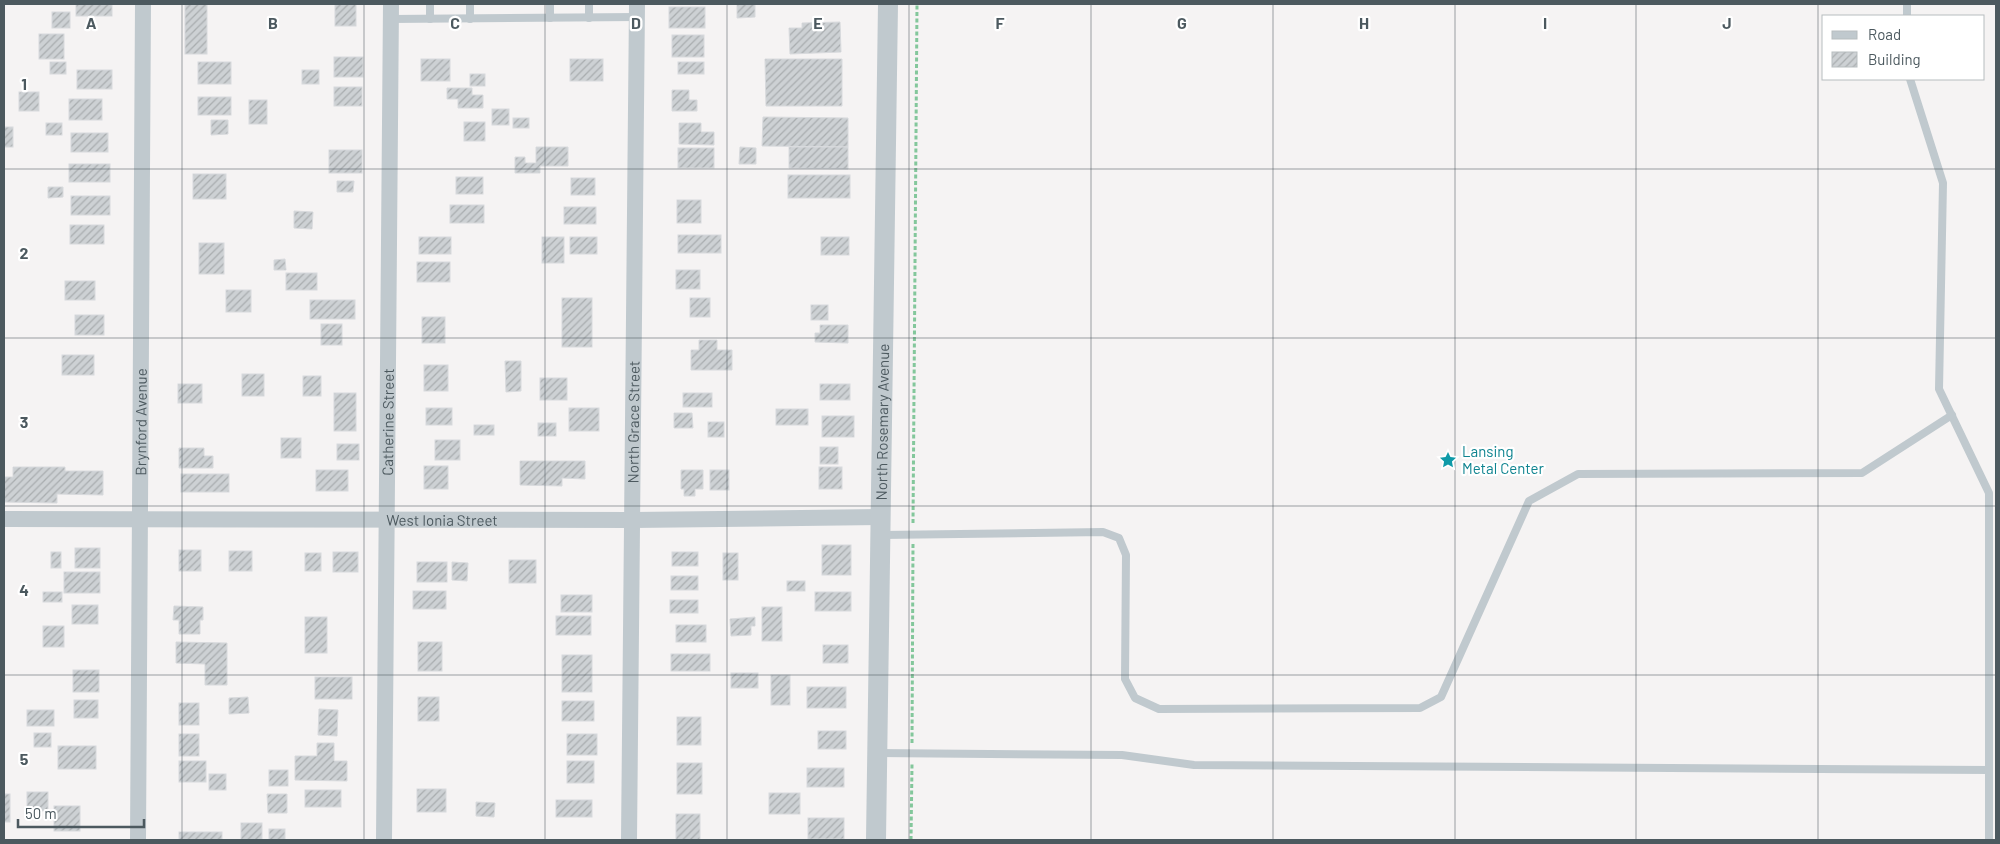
<svg xmlns="http://www.w3.org/2000/svg" width="2000" height="844" font-family="Barlow,sans-serif">
  <defs>
    <pattern id="building-hatch" width="6" height="6" patternUnits="userSpaceOnUse" patternTransform="scale(1.25)"><rect width="6" height="6" fill="#cdd1d4"/><path d="M-1 1l2-2M0 6l6-6M5 7l2-2" fill="none" stroke="#a9adaf"/></pattern>
  </defs>
  <rect width="100%" height="100%" fill="#f5f3f3"/>
  <!-- building -->
  <g fill="url(#building-hatch)" stroke="#d8dadd">
    <rect x="76" y="4" width="36" height="12"/>
    <rect x="185" y="4" width="22" height="50"/>
    <rect x="335" y="4" width="21" height="22"/>
    <polygon points="737,4 755,4 755,17 737,18"/>
    <rect x="669" y="7" width="36" height="21"/>
    <rect x="52" y="12" width="18" height="16"/>
    <polygon points="840,22 841,52 790,54 789,28 802,28 802,23"/>
    <rect x="39" y="34" width="25" height="25"/>
    <rect x="672" y="35" width="32" height="22"/>
    <rect x="334" y="57" width="29" height="20"/>
    <rect x="421" y="59" width="29" height="22"/>
    <rect x="570" y="59" width="33" height="22"/>
    <polygon points="765,59 842,59 842,106 766,106"/>
    <rect x="50" y="62" width="16" height="12"/>
    <rect x="198" y="62" width="33" height="22"/>
    <rect x="678" y="62" width="26" height="12"/>
    <rect x="77" y="70" width="35" height="19"/>
    <rect x="302" y="70" width="17" height="14"/>
    <rect x="470" y="74" width="15" height="12"/>
    <rect x="334" y="87" width="28" height="19"/>
    <polygon points="447,88 472,88 472,95 483,95 483,108 458,108 458,99 447,99"/>
    <polygon points="672,90 689,90 689,100 697,100 697,111 672,111"/>
    <rect x="19" y="92" width="20" height="19"/>
    <rect x="198" y="97" width="33" height="18"/>
    <rect x="69" y="99" width="33" height="21"/>
    <rect x="249" y="100" width="18" height="24"/>
    <rect x="492" y="109" width="17" height="16"/>
    <polygon points="763,117 848,118 848,147 762,146"/>
    <rect x="513" y="118" width="16" height="10"/>
    <polygon points="211,120 228,120 228,134 211,135"/>
    <rect x="464" y="122" width="21" height="19"/>
    <rect x="46" y="123" width="16" height="12"/>
    <polygon points="679,123 701,123 701,132 714,132 714,145 679,144"/>
    <rect x="4" y="127" width="9" height="20"/>
    <rect x="71" y="133" width="37" height="19"/>
    <polygon points="536,147 568,147 568,166 540,166 540,173 515,173 515,157 525,157 525,163 536,163"/>
    <polygon points="740,147 756,148 756,164 739,164"/>
    <polygon points="789,147 848,147 848,169 789,168"/>
    <rect x="678" y="148" width="36" height="20"/>
    <rect x="329" y="150" width="33" height="23"/>
    <rect x="69" y="164" width="41" height="18"/>
    <rect x="193" y="174" width="33" height="25"/>
    <rect x="788" y="175" width="62" height="23"/>
    <rect x="456" y="177" width="27" height="17"/>
    <rect x="571" y="178" width="24" height="17"/>
    <polygon points="337,181 354,181 353,192 337,192"/>
    <polygon points="48,187 63,187 63,197 48,198"/>
    <rect x="71" y="196" width="39" height="19"/>
    <rect x="677" y="200" width="24" height="23"/>
    <rect x="450" y="205" width="34" height="18"/>
    <rect x="564" y="207" width="32" height="17"/>
    <polygon points="294,211 313,212 312,229 294,228"/>
    <rect x="70" y="225" width="34" height="19"/>
    <rect x="678" y="235" width="43" height="18"/>
    <rect x="419" y="237" width="32" height="17"/>
    <rect x="542" y="237" width="22" height="26"/>
    <rect x="570" y="237" width="27" height="17"/>
    <rect x="821" y="237" width="28" height="18"/>
    <rect x="199" y="243" width="25" height="31"/>
    <polygon points="285,259 286,270 274,270 274,260"/>
    <rect x="417" y="262" width="33" height="20"/>
    <rect x="676" y="270" width="24" height="19"/>
    <rect x="286" y="273" width="31" height="17"/>
    <rect x="65" y="281" width="30" height="19"/>
    <rect x="226" y="290" width="25" height="22"/>
    <rect x="562" y="298" width="30" height="49"/>
    <rect x="690" y="298" width="20" height="19"/>
    <rect x="310" y="300" width="45" height="19"/>
    <rect x="811" y="305" width="17" height="15"/>
    <rect x="75" y="315" width="29" height="20"/>
    <rect x="422" y="317" width="23" height="26"/>
    <rect x="321" y="324" width="21" height="21"/>
    <polygon points="820,325 848,325 848,343 815,342 815,333 820,333"/>
    <polygon points="699,340 717,340 717,350 732,350 732,370 691,370 691,350 699,350"/>
    <rect x="62" y="355" width="32" height="20"/>
    <polygon points="505,361 521,361 521,391 506,392"/>
    <rect x="424" y="365" width="24" height="26"/>
    <rect x="242" y="374" width="22" height="22"/>
    <rect x="303" y="376" width="18" height="20"/>
    <rect x="540" y="378" width="27" height="22"/>
    <rect x="178" y="384" width="24" height="19"/>
    <rect x="820" y="384" width="30" height="16"/>
    <rect x="334" y="393" width="22" height="38"/>
    <rect x="683" y="393" width="29" height="14"/>
    <rect x="426" y="408" width="26" height="17"/>
    <rect x="569" y="408" width="30" height="23"/>
    <rect x="776" y="409" width="32" height="16"/>
    <polygon points="674,413 692,413 693,428 674,428"/>
    <rect x="822" y="416" width="32" height="21"/>
    <rect x="708" y="422" width="16" height="15"/>
    <rect x="538" y="423" width="18" height="13"/>
    <rect x="474" y="425" width="20" height="10"/>
    <rect x="281" y="438" width="20" height="20"/>
    <rect x="435" y="440" width="25" height="20"/>
    <rect x="337" y="444" width="22" height="16"/>
    <rect x="820" y="447" width="18" height="17"/>
    <polygon points="179,448 204,448 204,456 213,456 213,468 179,468"/>
    <polygon points="520,461 585,461 585,479 562,478 562,486 520,485"/>
    <rect x="424" y="466" width="24" height="23"/>
    <polygon points="13,467 65,467 65,471 103,471 103,495 57,494 57,503 4,502 4,477 13,477"/>
    <rect x="819" y="467" width="23" height="22"/>
    <rect x="316" y="470" width="32" height="21"/>
    <polygon points="681,470 703,470 703,489 695,489 695,496 684,496 684,489 681,489"/>
    <rect x="710" y="470" width="19" height="20"/>
    <rect x="181" y="474" width="48" height="18"/>
    <rect x="822" y="545" width="29" height="30"/>
    <rect x="75" y="548" width="25" height="20"/>
    <rect x="179" y="550" width="22" height="21"/>
    <rect x="229" y="551" width="23" height="20"/>
    <rect x="51" y="552" width="10" height="16"/>
    <rect x="333" y="552" width="25" height="20"/>
    <rect x="672" y="552" width="26" height="14"/>
    <rect x="305" y="553" width="16" height="18"/>
    <rect x="723" y="553" width="15" height="27"/>
    <rect x="509" y="560" width="27" height="23"/>
    <rect x="417" y="562" width="30" height="20"/>
    <polygon points="452,562 468,563 467,581 452,580"/>
    <rect x="64" y="572" width="36" height="21"/>
    <rect x="671" y="576" width="27" height="14"/>
    <rect x="787" y="581" width="18" height="10"/>
    <rect x="413" y="591" width="33" height="18"/>
    <rect x="43" y="592" width="19" height="10"/>
    <rect x="815" y="592" width="36" height="19"/>
    <rect x="561" y="595" width="31" height="17"/>
    <rect x="670" y="600" width="28" height="13"/>
    <rect x="72" y="605" width="26" height="19"/>
    <polygon points="174,606 203,607 203,620 200,620 200,634 179,634 179,620 173,620"/>
    <rect x="762" y="607" width="20" height="34"/>
    <rect x="556" y="616" width="35" height="19"/>
    <rect x="305" y="617" width="22" height="36"/>
    <polygon points="755,617 755,626 751,626 751,635 731,636 730,619"/>
    <rect x="676" y="625" width="30" height="17"/>
    <rect x="43" y="626" width="21" height="21"/>
    <polygon points="176,642 227,643 227,685 205,685 205,664 176,663"/>
    <rect x="418" y="642" width="24" height="29"/>
    <rect x="823" y="645" width="25" height="18"/>
    <rect x="671" y="654" width="39" height="17"/>
    <rect x="562" y="655" width="30" height="37"/>
    <rect x="73" y="670" width="26" height="22"/>
    <rect x="731" y="673" width="27" height="15"/>
    <rect x="771" y="675" width="19" height="30"/>
    <rect x="315" y="677" width="37" height="22"/>
    <rect x="807" y="687" width="39" height="21"/>
    <polygon points="248,697 249,713 229,714 229,698"/>
    <rect x="418" y="697" width="21" height="24"/>
    <rect x="74" y="700" width="24" height="18"/>
    <rect x="562" y="701" width="32" height="20"/>
    <rect x="179" y="703" width="20" height="22"/>
    <polygon points="319,709 338,710 337,736 318,735"/>
    <rect x="27" y="710" width="27" height="16"/>
    <rect x="677" y="717" width="24" height="28"/>
    <rect x="818" y="731" width="28" height="18"/>
    <rect x="34" y="733" width="17" height="14"/>
    <rect x="179" y="734" width="20" height="22"/>
    <rect x="567" y="734" width="30" height="21"/>
    <polygon points="317,743 334,743 334,761 347,761 347,781 295,780 295,756 317,756"/>
    <rect x="58" y="746" width="38" height="23"/>
    <rect x="179" y="761" width="27" height="21"/>
    <rect x="567" y="761" width="27" height="22"/>
    <rect x="677" y="763" width="25" height="31"/>
    <rect x="807" y="768" width="37" height="19"/>
    <rect x="269" y="770" width="19" height="16"/>
    <rect x="209" y="774" width="17" height="16"/>
    <rect x="417" y="789" width="29" height="23"/>
    <rect x="305" y="790" width="36" height="17"/>
    <rect x="27" y="792" width="21" height="19"/>
    <rect x="769" y="793" width="31" height="21"/>
    <rect x="4" y="794" width="6" height="28"/>
    <polygon points="267,794 287,794 287,813 268,813"/>
    <rect x="556" y="800" width="36" height="17"/>
    <polygon points="476,802 495,803 494,817 476,816"/>
    <rect x="54" y="806" width="26" height="25"/>
    <rect x="676" y="814" width="24" height="26"/>
    <rect x="808" y="818" width="36" height="21"/>
    <rect x="241" y="823" width="21" height="17"/>
    <rect x="269" y="829" width="16" height="11"/>
    <rect x="179" y="832" width="43" height="8"/>
  </g>
  <g fill="none" stroke-linecap="round" stroke-linejoin="round">
    <!-- path -->
    <g stroke="#83c79b" stroke-width="3" stroke-dasharray="4 2.5" stroke-linecap="butt">
      <polyline points="913,523 917,4"/>
      <polyline points="912,743 913,544"/>
      <polyline points="911,840 912,764"/>
    </g>
    <!-- service -->
    <g stroke="#c0c9ce" stroke-width="8">
      <polyline points="430,4 430,19"/>
      <polyline points="470,4 470,19"/>
      <polyline points="550,4 550,18"/>
      <polyline points="589,4 589,18"/>
      <polyline points="1907,16 1907,4"/>
      <polyline points="391,19 637,17"/>
      <polyline points="1910,79 1943,183 1939,389 1989,493 1989,840"/>
      <polyline points="882,535 1103,532 1119,538 1126,555 1125,679 1135,698 1159,709 1420,708 1441,697 1529,501 1578,474 1862,473 1952,415"/>
      <polyline points="877,753 1122,755 1194,765 1989,770"/>
    </g>
    <!-- minor -->
    <g stroke="#c0c9ce" stroke-width="16">
      <path id="s1" d="M4,519L633,520L880,517"/>
      <path id="s2" d="M138,840L143,4"/>
      <path id="s3" d="M384,840L391,4"/>
      <path id="s4" d="M629,840L637,4"/>
    </g>
    <!-- tertiary -->
    <path stroke="#c0c9ce" stroke-width="20" id="s5" d="M876,840L888,4"/>
  </g>
  <!-- grid -->
  <path fill="none" stroke="#4c595f" stroke-width="1" stroke-opacity="0.55" d="M182,4V840M364,4V840M545,4V840M727,4V840M909,4V840M1091,4V840M1273,4V840M1455,4V840M1636,4V840M1818,4V840M4,169H1996M4,338H1996M4,506H1996M4,675H1996"/>
  <!-- icons -->
  <defs>
    <g id="sight-bare" transform="scale(1.35)"><path d="M0-6L1.8-2.2L6-1.7L2.9 1.2L3.7 5.4L0 3.3L-3.7 5.4L-2.9 1.2L-6-1.7L-1.8-2.2Z" fill="#0f9aa8" stroke="#fff" stroke-width="2.5" paint-order="stroke"/></g>
  </defs>
  <g fill-rule="evenodd">
    <use href="#sight-bare" x="1448" y="460"/>
  </g>
  <g text-anchor="middle" dominant-baseline="central" stroke-width="4.5" stroke-linejoin="round" paint-order="stroke">
    <!-- street labels -->
    <g font-size="15" fill="#4c595f" stroke="#fff">
      <text stroke="none"><textPath href="#s2" startOffset="418">Brynford Avenue</textPath></text>
      <text stroke="none"><textPath href="#s3" startOffset="418">Catherine Street</textPath></text>
      <text stroke="none"><textPath href="#s4" startOffset="418">North Grace Street</textPath></text>
      <text stroke="none"><textPath href="#s5" startOffset="418">North Rosemary Avenue</textPath></text>
      <text stroke="none"><textPath href="#s1" startOffset="438">West Ionia Street</textPath></text>
    </g>
    <!-- culture labels -->
    <g font-size="15" fill="#0d838f" stroke="#fff" text-anchor="start">
      <text x="1462" y="451">Lansing<tspan x="1462" dy="17">Metal Center</tspan></text>
    </g>
  </g>
  <g font-size="16" text-anchor="middle" font-weight="bold" fill="#4c595f" stroke="#fff" stroke-width="4.5" stroke-linejoin="round" paint-order="stroke">
    <text x="91" y="29">A</text>
    <text x="273" y="29">B</text>
    <text x="455" y="29">C</text>
    <text x="636" y="29">D</text>
    <text x="818" y="29">E</text>
    <text x="1000" y="29">F</text>
    <text x="1182" y="29">G</text>
    <text x="1364" y="29">H</text>
    <text x="1545" y="29">I</text>
    <text x="1727" y="29">J</text>
    <text x="24" y="90">1</text>
    <text x="24" y="259">2</text>
    <text x="24" y="428">3</text>
    <text x="24" y="596">4</text>
    <text x="24" y="765">5</text>
  </g>
  <!-- border -->
  <rect width="2000" height="844" fill="none" stroke="#4c595f" stroke-width="10"/>
  <!-- legend -->
  <rect x="1822" y="15" width="162" height="65" fill="#ffffff" stroke="#b7bdbf"/>
  <rect x="1832" y="31" width="25" height="8" fill="#c0c9ce" stroke="#b7bdbf"/>
  <text x="1868" y="40" font-size="15" fill="#4c595f">Road</text>
  <rect x="1832" y="52" width="25" height="15" fill="url(#building-hatch)" stroke="#b7bdbf"/>
  <text x="1868" y="65" font-size="15" fill="#4c595f">Building</text>
  <!-- scale -->
  <path d="M18 819v8h126v-8" fill="none" stroke="#4c595f" stroke-width="2.5"/>
  <text x="25" y="819" font-size="15" fill="#4c595f" stroke="#ffffff" stroke-width="4" paint-order="stroke">50 m</text>
</svg>
